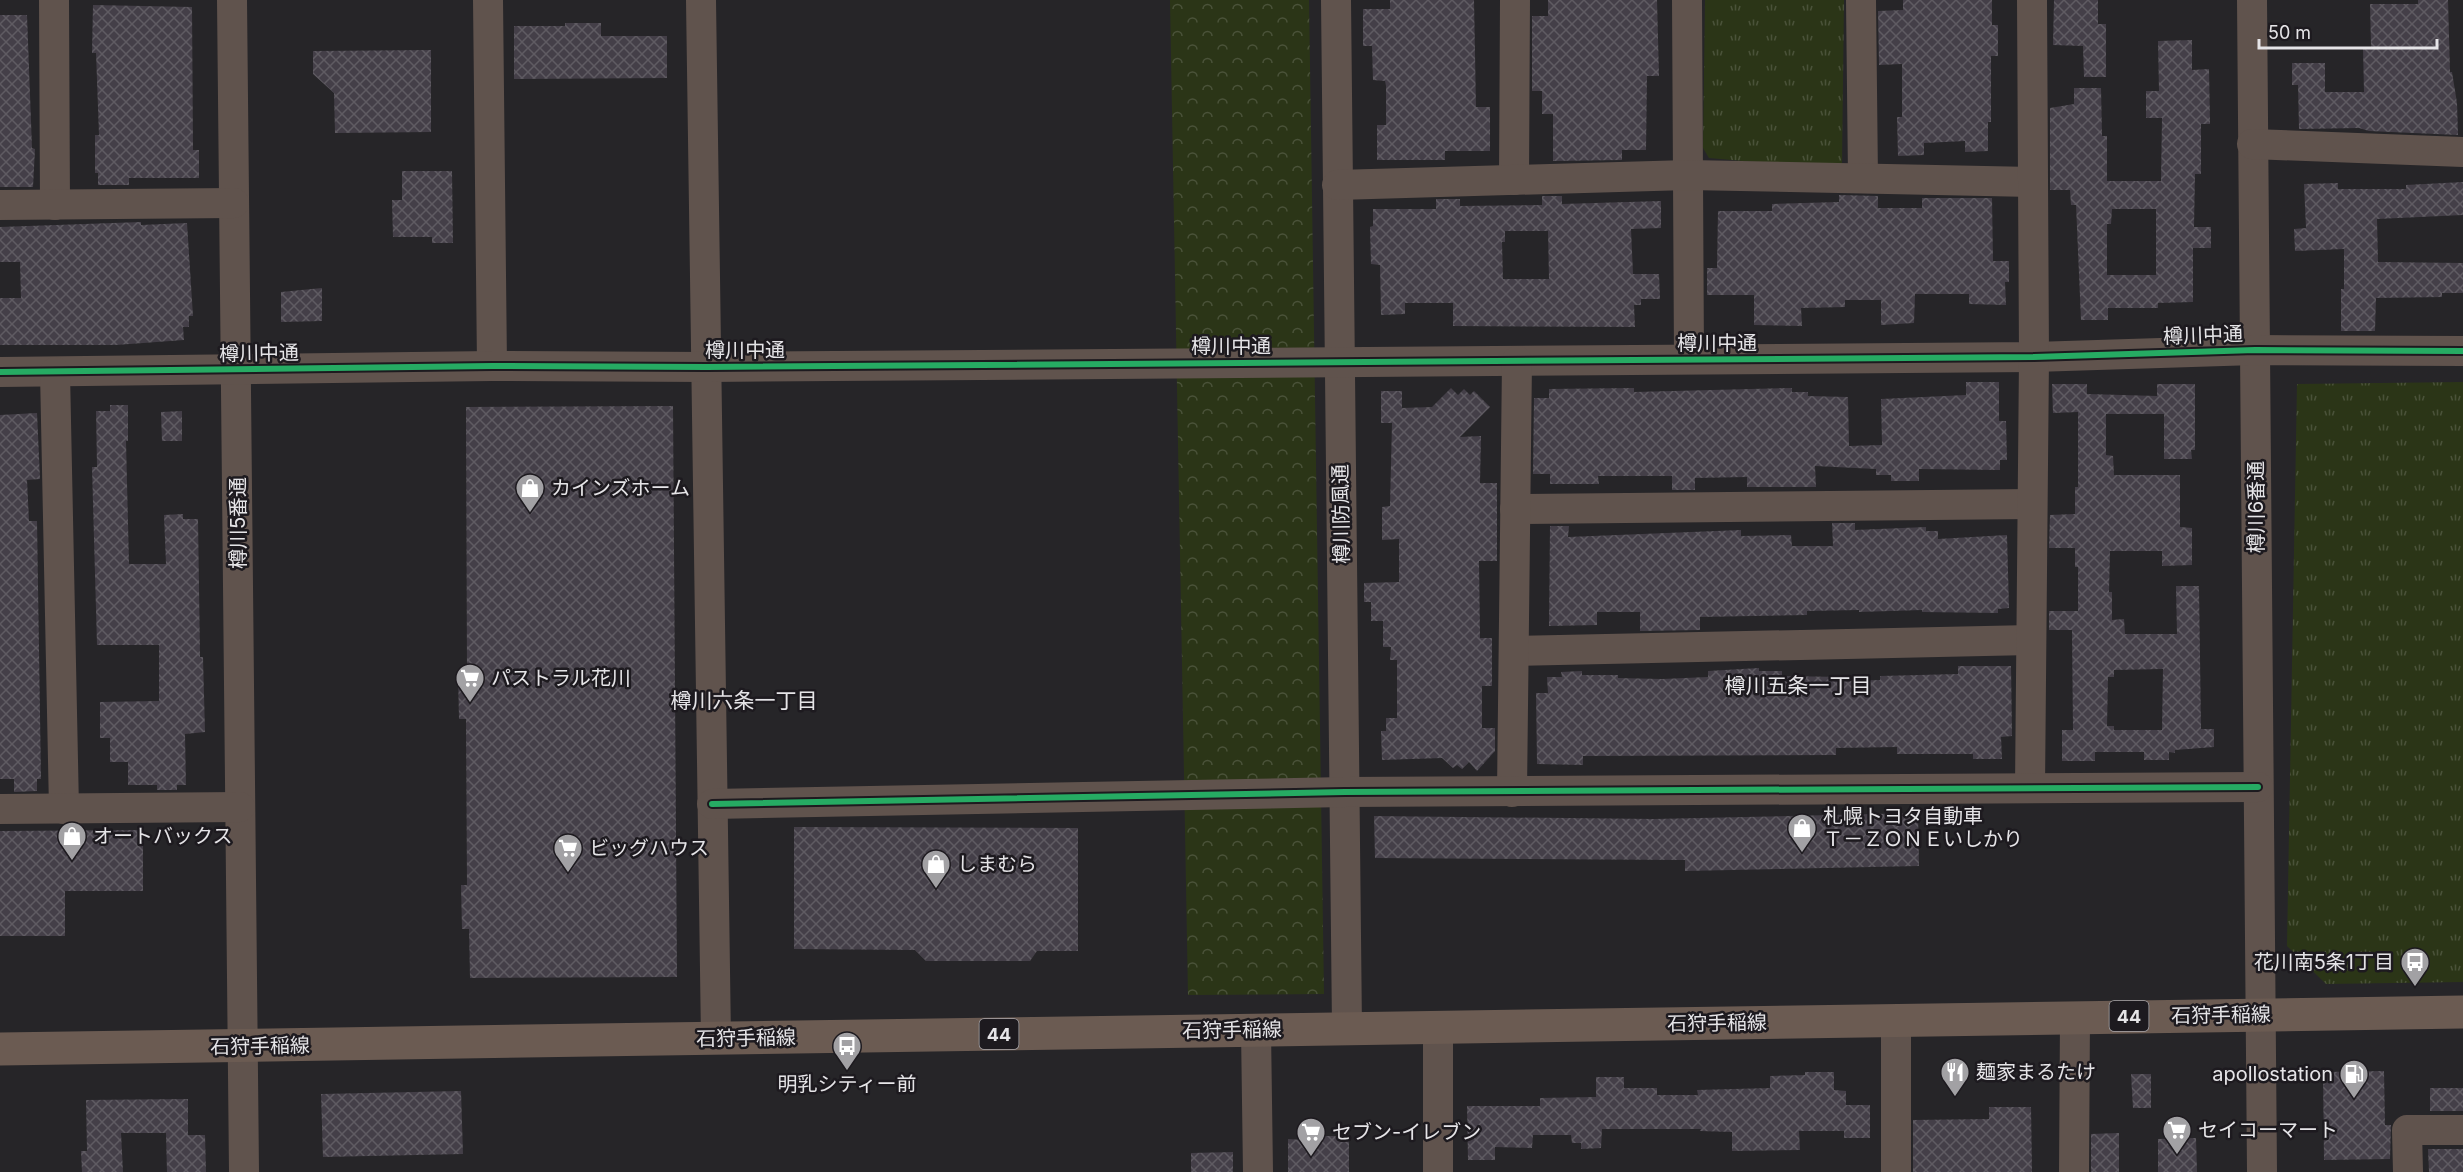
<svg xmlns="http://www.w3.org/2000/svg" width="2463" height="1172" font-family="Inter,'Noto Sans JP',sans-serif">
  <defs>
    <pattern id="forest-crowns" width="20" height="18" patternUnits="userSpaceOnUse" patternTransform="scale(1.5)"><rect width="20" height="18" fill="#2b3517"/><path d="M2 6a3 3 0 1 1 6 0M12 15a3 3 0 1 1 6 0" fill="none" stroke="#4a5239"/></pattern>
    <pattern id="park-tufts" width="24" height="20" patternUnits="userSpaceOnUse" patternTransform="scale(1.5)"><rect width="24" height="20" fill="#2b3517"/><path d="M3 7l-1-3M5 7V3M7 7l1-3M15 17l-1-3M17 17v-4M19 17l1-3" fill="none" stroke="#4a5239"/></pattern>
    <pattern id="building-cross-hatch" width="8" height="8" patternUnits="userSpaceOnUse" patternTransform="scale(1.5)"><rect width="8" height="8" fill="#443f48"/><path d="M0 0l8 8M0 8l8-8" fill="none" stroke="#5f5b62"/></pattern>
  </defs>
  <rect width="100%" height="100%" fill="#262528"/>
  <!-- forest -->
  <polygon fill="url(#forest-crowns)" points="1170,0 1309,0 1324,994 1188,995"/>
  <!-- park -->
  <g fill="url(#park-tufts)">
    <polygon points="1705,0 1844,0 1842,163 1835,169 1709,158 1703,148"/>
    <polygon points="2463,382 2463,982 2326,984 2287,946 2297,384"/>
  </g>
  <!-- building -->
  <g fill="url(#building-cross-hatch)" fill-rule="evenodd">
    <polygon points="1390,0 1474,0 1476,107 1490,107 1490,151 1445,151 1445,160 1377,160 1377,125 1386,125 1386,86 1385,81 1373,80 1372,46 1363,46 1363,9 1390,9"/>
    <polygon points="1548,0 1657,0 1659,76 1647,76 1646,150 1622,150 1622,160 1553,161 1553,114 1542,114 1542,91 1532,91 1532,16 1548,16"/>
    <polygon points="1903,0 1992,0 1992,25 1998,25 1998,56 1991,56 1991,122 1988,122 1988,151 1965,152 1965,141 1924,143 1924,155 1898,156 1897,117 1902,117 1902,64 1879,65 1878,11 1903,10"/>
    <polygon points="2054,0 2098,0 2098,24 2106,24 2106,77 2084,77 2083,46 2053,45"/>
    <polygon points="2418,0 2448,0 2450,72 2452,72 2457,103 2458,135 2369,131 2359,128 2299,129 2298,85 2292,85 2292,63 2325,63 2325,92 2364,92 2363,47 2371,47 2370,4 2418,4"/>
    <polygon points="93,5 192,7 193,150 199,150 199,178 129,178 129,185 98,185 98,173 95,173 95,135 99,135 96,53 92,53"/>
    <polygon points="0,15 27,15 32,148 35,149 33,187 0,187"/>
    <polygon points="565,23 601,23 601,36 667,36 667,78 514,79 514,26 565,26"/>
    <path d="M2192,40V70L2209,69L2210,124H2201V174H2195L2194,227H2211V248H2193V302L2158,303V308H2108V320H2081L2076,205H2071L2070,190H2050V108L2074,104V88H2101L2102,136H2107V181H2161L2162,118H2146V91H2159L2158,41ZM2112,209H2156V275H2107V224H2111Z"/>
    <polygon points="431,50 431,132 335,133 334,93 313,74 313,51"/>
    <polygon points="402,171 452,171 453,243 432,243 432,237 393,237 392,200 402,200"/>
    <polygon points="2463,182 2463,215 2377,219 2378,262 2463,263 2463,293 2442,293 2442,297 2376,298 2375,331 2341,331 2341,289 2344,289 2344,249 2295,251 2294,229 2306,228 2304,184 2338,183 2338,189 2406,189 2406,185"/>
    <polygon points="1839,195 1878,196 1878,208 1922,208 1922,198 1992,198 1993,261 2009,261 2009,282 2005,282 2006,305 1969,304 1969,294 1915,294 1914,323 1881,325 1881,300 1845,300 1845,307 1801,308 1802,326 1754,325 1754,295 1707,295 1707,268 1717,268 1718,211 1772,211 1772,204 1839,202"/>
    <path d="M1542,196H1562V204L1661,201V228L1631,229L1633,274H1659L1660,299H1641V305H1634L1635,327L1453,326V303H1405V314L1381,315L1380,265L1371,264L1370,227L1373,226V209H1436V199H1460V206L1542,205ZM1505,231H1548L1549,279H1503L1502,242H1505Z"/>
    <polygon points="141,222 141,225 187,223 193,316 189,316 189,327 183,327 184,340 116,345 0,345 0,298 21,298 20,262 0,262 0,227"/>
    <polygon points="322,288 322,321 281,322 281,292"/>
    <polygon points="1966,382 1999,382 1999,421 2006,421 2007,460 2000,460 2000,470 1919,469 1919,481 1891,481 1891,475 1876,475 1876,469 1815,466 1816,487 1747,487 1747,477 1695,478 1695,490 1672,490 1672,476 1598,476 1599,484 1550,484 1550,474 1533,474 1534,398 1549,398 1549,389 1634,388 1634,392 1792,388 1792,392 1808,392 1808,396 1848,397 1849,446 1882,445 1881,399 1966,395"/>
    <path d="M2052,384H2087V394L2157,396V384H2195V450H2191L2192,459H2164V414H2106V455L2113,456L2114,475H2180V527L2192,528V565L2162,566V551H2110L2109,592H2112V620L2124,619L2125,634H2177L2176,586H2199L2201,729H2214V747L2175,750V753L2169,752V760H2144V752H2095V761H2062V730H2073L2072,630H2049V611H2078V567H2075V548H2049L2050,515L2075,514V487H2078V412L2053,413ZM2163,669L2162,730H2114V726H2107L2108,677H2114V670Z"/>
    <polygon points="1451,388 1458,395 1464,389 1470,395 1474,391 1490,407 1460,437 1481,436 1480,483 1497,483 1497,561 1479,561 1480,638 1492,638 1492,686 1482,686 1482,728 1495,728 1495,751 1477,771 1469,762 1462,769 1457,765 1453,768 1442,758 1382,760 1381,731 1386,731 1386,718 1397,718 1397,660 1390,660 1391,647 1383,647 1383,621 1371,621 1371,602 1364,602 1364,583 1399,582 1399,539 1382,540 1382,507 1390,506 1392,423 1381,423 1381,391 1402,391 1402,408 1432,407"/>
    <polygon points="110,405 128,405 128,441 126,441 129,564 166,564 164,515 183,514 183,519 198,519 200,657 203,657 205,732 185,734 186,785 177,785 177,790 157,790 157,785 128,785 128,762 110,762 110,738 100,738 100,702 159,701 159,645 97,645 92,467 97,467 96,411 110,411"/>
    <polygon points="673,406 677,977 470,978 469,929 462,929 461,885 467,885 466,719 459,719 458,675 467,675 466,407"/>
    <polygon points="182,411 182,441 162,441 161,412"/>
    <polygon points="37,413 40,479 27,480 29,521 37,521 41,779 37,779 37,791 14,792 14,779 0,779 0,415"/>
    <polygon points="1832,523 1855,523 1855,530 1926,527 1926,531 1938,531 1938,539 2007,535 2009,608 1998,609 1998,613 1922,612 1922,610 1859,612 1859,610 1807,611 1807,615 1700,617 1700,630 1640,631 1640,612 1597,612 1597,625 1549,626 1550,526 1569,526 1568,537 1741,530 1741,536 1791,535 1792,546 1833,546"/>
    <polygon points="1958,666 2011,666 2012,736 2001,737 2002,759 1973,759 1973,754 1897,754 1897,747 1836,748 1836,755 1583,756 1583,765 1537,764 1536,693 1548,693 1547,677 1562,677 1561,672 1582,671 1582,675 1618,675 1618,678 1662,679 1708,677 1708,671 1759,668 1759,671 1782,671 1782,676 1843,677 1843,681 1880,680 1880,676 1958,674"/>
    <polygon points="1918,813 1919,866 1685,871 1685,860 1375,858 1374,816 1654,819"/>
    <polygon points="794,827 1078,828 1078,951 1037,951 1030,961 926,961 915,950 794,949"/>
    <polygon points="143,830 143,891 65,891 65,936 0,936 0,831"/>
    <polygon points="2384,1071 2385,1125 2391,1125 2390,1159 2324,1160 2323,1072"/>
    <polygon points="1805,1072 1834,1072 1834,1090 1846,1091 1846,1105 1870,1105 1870,1138 1844,1138 1844,1131 1799,1131 1800,1150 1732,1151 1732,1132 1700,1131 1701,1129 1602,1129 1601,1148 1581,1149 1581,1143 1572,1143 1571,1135 1533,1135 1532,1148 1495,1147 1495,1160 1468,1160 1467,1106 1540,1106 1540,1098 1596,1097 1596,1077 1624,1077 1624,1088 1657,1088 1657,1095 1698,1095 1697,1090 1770,1088 1770,1076 1805,1075"/>
    <polygon points="2131,1074 2151,1074 2151,1108 2133,1108"/>
    <rect x="2430" y="1088" width="33" height="23"/>
    <polygon points="461,1091 463,1154 323,1157 321,1094"/>
    <polygon points="188,1099 188,1135 205,1135 206,1172 167,1172 166,1133 121,1133 123,1172 82,1172 81,1151 87,1151 86,1100"/>
    <polygon points="1989,1107 2031,1107 2032,1172 1913,1172 1913,1120 1989,1119"/>
    <polygon points="2119,1133 2119,1172 2091,1172 2091,1134"/>
    <polygon points="1303,1136 1349,1136 1349,1172 1288,1172 1288,1139 1303,1140"/>
    <polygon points="2196,1138 2197,1172 2158,1172 2158,1139"/>
    <polygon points="2428,1149 2463,1149 2463,1172 2429,1172"/>
    <polygon points="1233,1152 1233,1172 1191,1172 1191,1153"/>
  </g>
  <g fill="none" stroke-linecap="round" stroke-linejoin="round">
    <!-- minor -->
    <g stroke="#60534d" stroke-width="30">
      <polyline points="54,0 55,205"/>
      <polyline points="232,0 244,1172"/>
      <polyline points="488,0 492,366"/>
      <polyline points="701,0 716,1039"/>
      <polyline points="1336,0 1347,1029"/>
      <polyline points="1687,0 1689,359"/>
      <polyline points="1861,0 1863,178"/>
      <polyline points="2252,0 2262,1172"/>
      <polyline points="2252,144 2463,152"/>
      <polyline points="1514,180 1515,0"/>
      <polyline points="1337,185 1688,175 2033,182"/>
      <polyline points="0,205 234,203"/>
      <polyline points="0,372 492,366 707,367 2034,357 2255,350 2463,351"/>
      <polyline points="55,372 64,809"/>
      <polyline points="1515,509 2032,504"/>
      <polyline points="1514,651 2031,640"/>
      <polyline points="2030,788 2034,357 2032,0"/>
      <polyline points="1512,792 1517,361"/>
      <polyline points="712,804 1345,792 2258,787"/>
      <polyline points="0,809 240,807"/>
      <polyline points="1896,1020 1896,1172"/>
      <polyline points="1256,1030 1258,1172"/>
      <polyline points="1438,1172 1438,1028"/>
      <polyline points="2074,1172 2075,1017"/>
      <polyline points="2408,1172 2407,1130 2463,1130"/>
    </g>
    <!-- major -->
    <polyline stroke="#6b5b52" stroke-width="33" points="0,1049 2463,1012"/>
    <!-- cycleway casing -->
    <g stroke="#1d1a1f" stroke-width="10">
      <g id="cycleway">
        <polyline points="0,372 492,366 707,367 2034,357 2255,350 2463,351"/>
        <polyline points="712,804 1345,792 2258,787"/>
      </g>
    </g>
    <!-- cycleway -->
    <use href="#cycleway" stroke="#26ab63" stroke-width="6"/>
  </g>
  <!-- icons -->
  <defs>
    <g id="shop-pin" transform="scale(1.5)"><path d="M0 17L-7.5 6A9.5 9.5 0 1 1 7.5 6Z" fill="#a2a1a4" stroke="#1d1a1f"/><path d="M-5-2.5h2.3a2.7 3.5 0 0 1 5.4 0H5L5.5 6h-11ZM-1.5-2.5h3a1.5 2.3 0 0 0-3 0Z" fill="#fff"/></g>
    <g id="supermarket-pin" transform="scale(1.5)"><path d="M0 17L-7.5 6A9.5 9.5 0 1 1 7.5 6Z" fill="#a2a1a4" stroke="#1d1a1f"/><path d="M-6-5.5h2.5l.6 2H6L4.5 2H-2.5L-4.4-4H-6ZM-1.5 3.2a1.3 1.3 0 1 0 .1 0ZM3 3.2a1.3 1.3 0 1 0 .1 0Z" fill="#fff"/></g>
    <g id="bus-pin" transform="scale(1.5)"><path d="M0 17L-7.5 6A9.5 9.5 0 1 1 7.5 6Z" fill="#a2a1a4" stroke="#1d1a1f"/><path d="M-5-6H5V4H4V6H2V4H-2V6H-4V4H-5ZM-3.5-4V0h7V-4ZM-3.5 1.2v1.5H-2V1.2ZM2 1.2v1.5H3.5V1.2Z" fill="#fff"/></g>
    <g id="restaurant-pin" transform="scale(1.5)"><path d="M0 17L-7.5 6A9.5 9.5 0 1 1 7.5 6Z" fill="#a2a1a4" stroke="#1d1a1f"/><path d="M-5-6h1v4h1v-4h1v4h1v-4h1v5L-1.5 .5V6h-2V.5L-5-1ZM5-6V6H3V1.5H1.5Q1.5-4 5-6Z" fill="#fff"/></g>
    <g id="fuel-pin" transform="scale(1.5)"><path d="M0 17L-7.5 6A9.5 9.5 0 1 1 7.5 6Z" fill="#a2a1a4" stroke="#1d1a1f"/><path d="M-5.5-6h7V0h2V4h1.3V-2.5L3-4.5l.8-.8L6-3V5H2.5V1h-1V6h-7ZM-4.2-4.7v3.2H.2V-4.7Z" fill="#fff"/></g>
  </defs>
  <g fill-rule="evenodd">
    <use href="#shop-pin" x="530" y="488"/>
    <use href="#supermarket-pin" x="470" y="678"/>
    <use href="#shop-pin" x="1802" y="828"/>
    <use href="#shop-pin" x="72" y="836"/>
    <use href="#supermarket-pin" x="568" y="848"/>
    <use href="#shop-pin" x="936" y="864"/>
    <use href="#bus-pin" x="2415" y="962"/>
    <use href="#bus-pin" x="847" y="1046"/>
    <use href="#restaurant-pin" x="1955" y="1072"/>
    <use href="#fuel-pin" x="2354" y="1074"/>
    <use href="#supermarket-pin" x="2177" y="1130"/>
    <use href="#supermarket-pin" x="1311" y="1132"/>
  </g>
  <g text-anchor="middle" dominant-baseline="central" stroke-width="5" stroke-linejoin="round" paint-order="stroke">
    <!-- shield labels -->
    <g fill="#1d1a1f" stroke="#a9a7ab" stroke-width="1.5">
      <rect x="2109.5" y="1001" width="39" height="30" rx="4.5"/>
      <rect x="979.5" y="1019" width="39" height="30" rx="4.5"/>
    </g>
    <g font-size="18" font-weight="bold" fill="#e5e4e7">
      <text x="2129" y="1016">44</text>
      <text x="999" y="1034">44</text>
    </g>
    <!-- street labels -->
    <g font-size="20" fill="#e5e4e7" stroke="#1d1a1f">
      <text transform="translate(2203 335) rotate(-2)">樽川中通</text>
      <text x="1717" y="343">樽川中通</text>
      <text x="1231" y="346">樽川中通</text>
      <text x="745" y="350">樽川中通</text>
      <text transform="translate(259 353) rotate(-1)">樽川中通</text>
      <text transform="translate(2256 507) rotate(-90)">樽川6番通</text>
      <text transform="translate(1341 514) rotate(-91)">樽川防風通</text>
      <text transform="translate(238 523) rotate(-90)">樽川5番通</text>
      <text transform="translate(2221 1015) rotate(-1)">石狩手稲線</text>
      <text transform="translate(1717 1023) rotate(-1)">石狩手稲線</text>
      <text transform="translate(1232 1030) rotate(-1)">石狩手稲線</text>
      <text transform="translate(746 1038) rotate(-1)">石狩手稲線</text>
      <text transform="translate(260 1046) rotate(-1)">石狩手稲線</text>
    </g>
    <!-- poi labels -->
    <g font-size="20" fill="#e5e4e7" stroke="#1d1a1f" text-anchor="start">
      <text x="551" y="488">カインズホーム</text>
      <text x="491" y="678">パストラル花川</text>
      <text x="1823" y="816">札幌トヨタ自動車<tspan x="1823" dy="23">Ｔ－ＺＯＮＥいしかり</tspan></text>
      <text x="93" y="836">オートバックス</text>
      <text x="589" y="848">ビッグハウス</text>
      <text x="957" y="864">しまむら</text>
      <text x="2394" y="962" text-anchor="end">花川南5条1丁目</text>
      <text x="1976" y="1072">麺家まるたけ</text>
      <text x="2333" y="1074" text-anchor="end">apollostation</text>
      <text x="847" y="1084" text-anchor="middle">明乳シティー前</text>
      <text x="2198" y="1130">セイコーマート</text>
      <text x="1332" y="1132">セブン-イレブン</text>
    </g>
    <!-- neighbourhood labels -->
    <g font-size="21" fill="#e5e4e7" stroke="#1d1a1f">
      <text x="1798" y="685">樽川五条一丁目</text>
      <text x="744" y="700">樽川六条一丁目</text>
    </g>
  </g>
  <!-- scale -->
  <path d="M2259 39v9h178v-9" fill="none" stroke="#e5e4e7" stroke-width="3"/>
  <text x="2268" y="39" font-size="18" fill="#e5e4e7" stroke="#1d1a1f" stroke-width="4.5" paint-order="stroke">50 m</text>
</svg>
